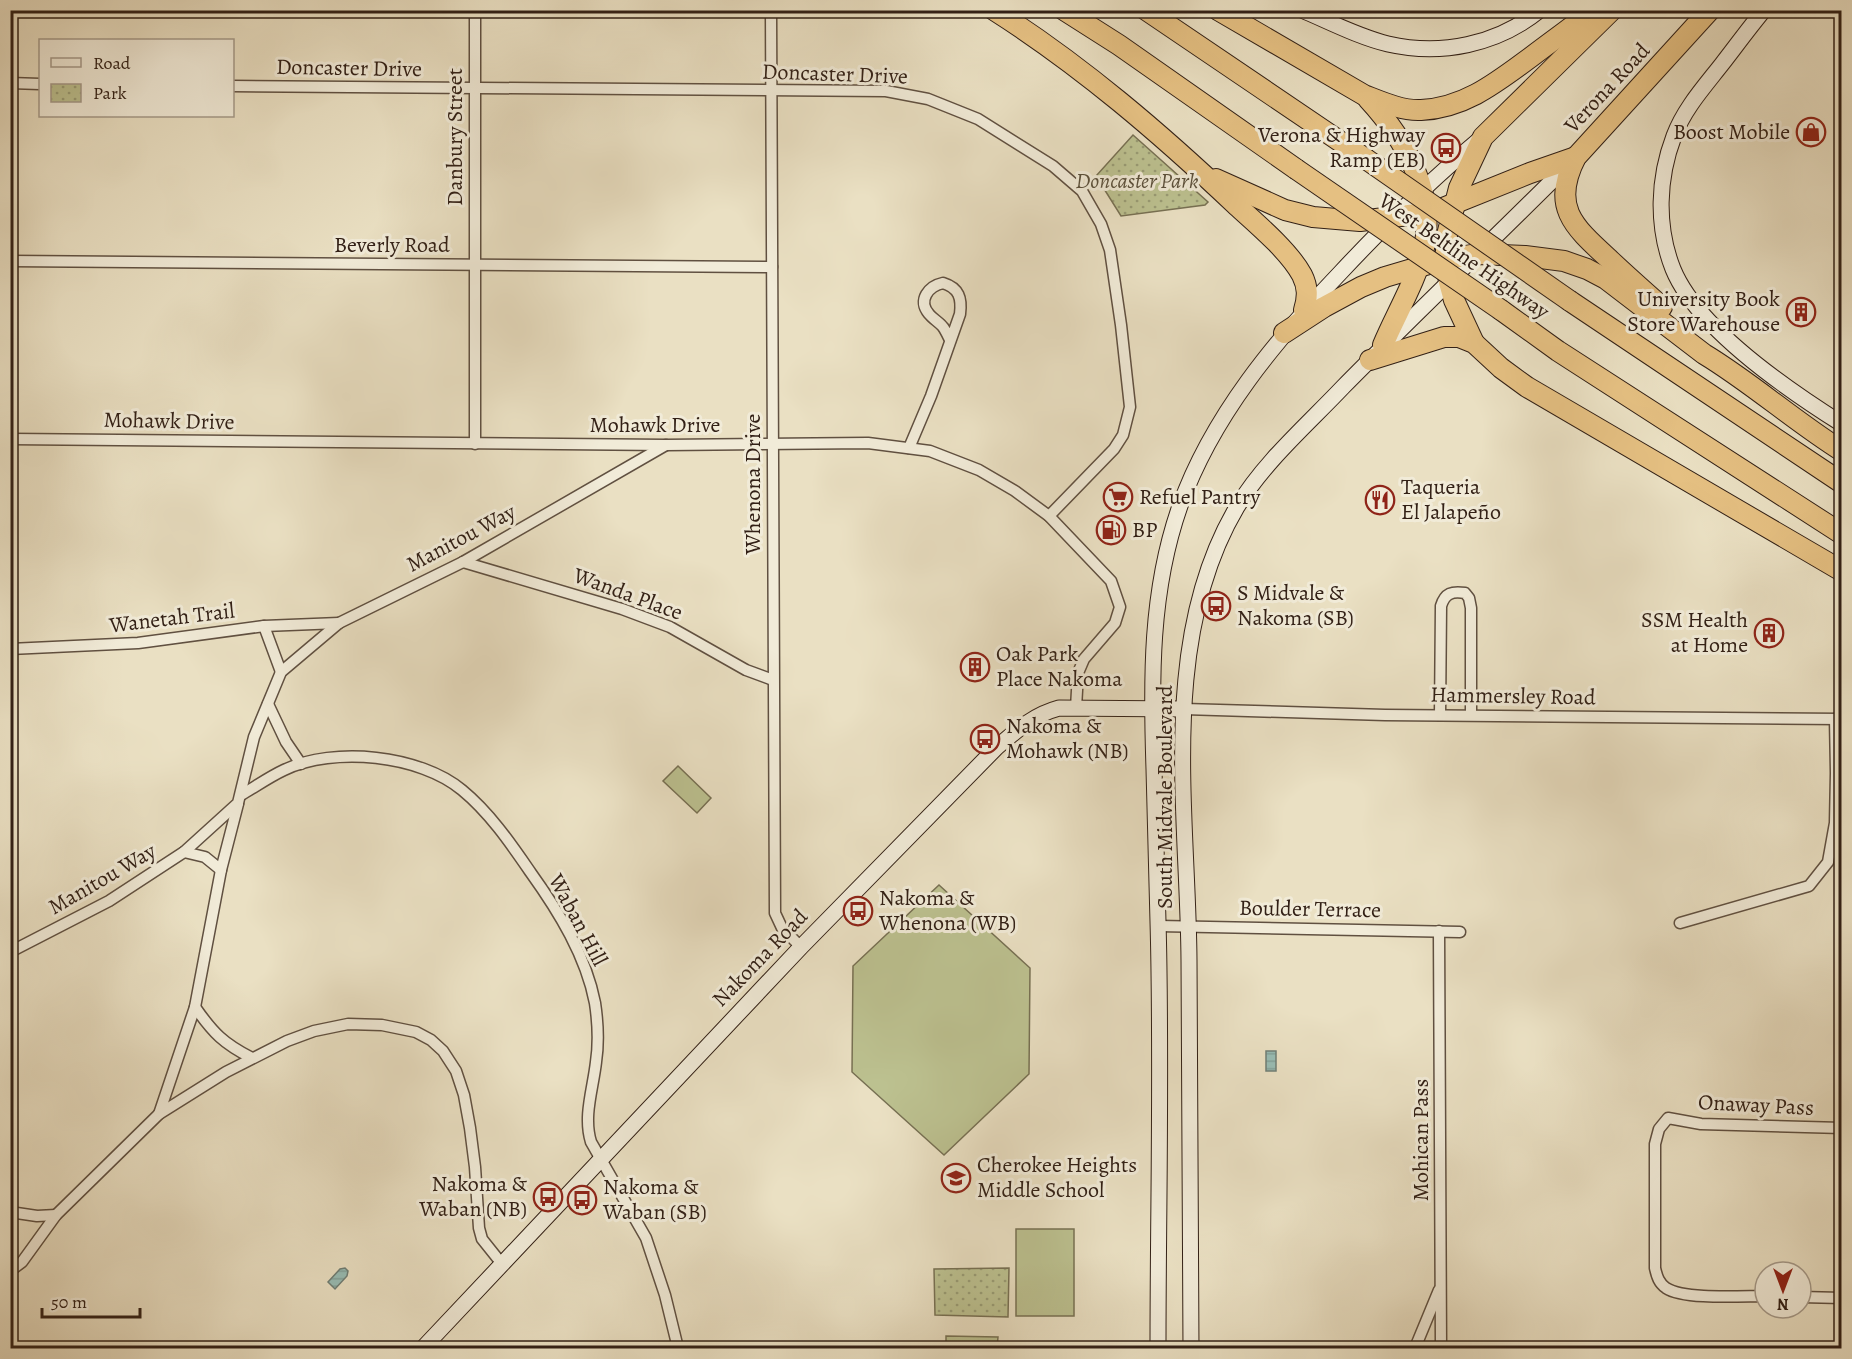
<svg xmlns="http://www.w3.org/2000/svg" width="1852" height="1359" font-family="Alegreya,serif">
  <defs>
    <pattern id="park-dots" width="8" height="8" patternUnits="userSpaceOnUse" patternTransform="scale(1.5)"><rect width="8" height="8" fill="#bcc190"/><path d="M2 2h.1M6 6h.1" fill="none" stroke="#999c75" stroke-width="1.8" stroke-linecap="round"/></pattern>
    <pattern id="water-rules" width="6" height="5" patternUnits="userSpaceOnUse" patternTransform="scale(1.5)"><rect width="6" height="5" fill="#98bdb5"/><path d="M0 2.5h6" fill="none" stroke="#83a29b"/></pattern>
  </defs>
  <rect width="100%" height="100%" fill="#eae0c3"/>
  <filter id="stains"><feTurbulence type="fractalNoise" baseFrequency=".00333" numOctaves="4"/><feColorMatrix values="0 0 0 0 .2 0 0 0 0 .09 0 0 0 0 .02 0 0 0 .5 -.17"/></filter>
  <radialGradient id="worn" r=".72"><stop offset=".6" stop-color="#630" stop-opacity="0"/><stop offset="1" stop-color="#630" stop-opacity=".3"/></radialGradient>
  <!-- park -->
  <g fill="url(#park-dots)" stroke="#777053" stroke-width="1.5">
    <polygon points="1133,135 1208,202 1205,205 1121,216 1096,176"/>
    <polygon points="1009,1268 1008,1317 935,1315 934,1269"/>
  </g>
  <!-- pitch -->
  <g fill="#bcc190" stroke="#777053" stroke-width="1.5">
    <polygon points="678,766 711,798 697,813 663,781"/>
    <polygon points="939,885 1030,968 1029,1074 944,1155 852,1072 853,966"/>
    <polygon points="1074,1229 1074,1316 1016,1316 1016,1229"/>
    <polygon points="946,1336 998,1337 997,1348 946,1348"/>
  </g>
  <!-- water -->
  <g fill="url(#water-rules)" stroke="#6f7e75" stroke-width="1.5">
    <rect x="1266" y="1051" width="10" height="20"/>
    <polygon points="345,1268 348,1271 347,1276 335,1289 328,1282 340,1269"/>
  </g>
  <g fill="none" stroke-linecap="round" stroke-linejoin="round">
    <!-- street casing -->
    <g stroke="#605041" stroke-width="13">
      <g id="street">
        <polyline points="771,10 775,913 782,928 801,947"/>
        <polyline points="10,83 40,84"/>
        <polyline points="232,86 886,91 928,99 978,119 1053,166 1082,191 1101,224 1110,250 1121,325 1130,407 1123,435 1114,449 1049,516"/>
        <polyline points="10,261 772,267"/>
        <polyline points="10,439 666,445 868,443 930,451 979,470 1015,491 1049,516 1111,581 1120,607 1115,623 1084,659 1078,673 1076,708"/>
        <polyline points="475,444 475,10"/>
        <path d="M909,448L931,396L960,314C962,298 959,288 943,283C929,286 917,300 929,314C933,319 939,322 943,327C946,331 948,336 950,340"/>
        <polyline points="463,562 622,609 670,627 746,670 773,680"/>
        <polyline points="264,626 281,672"/>
        <polyline points="10,649 138,643 264,626 339,623"/>
        <polyline points="268,704 286,742 301,764"/>
        <polyline points="1184,709 1385,715 1842,719"/>
        <path d="M1440,715L1441,606C1445,593 1452,591 1465,593L1469,598L1471,608V715"/>
        <path d="M241,795C255,787 269,777 284,770C334,746 420,755 462,790C490,813 511,844 531,873C559,912 586,956 595,1003C598,1023 599,1042 596,1062C593,1089 583,1116 591,1142L646,1238L665,1295L678,1348"/>
        <polyline points="184,852 205,857 221,870"/>
        <polyline points="1680,923 1809,886 1828,862 1835,823 1836,773 1835,719"/>
        <polyline points="1159,926 1460,932"/>
        <polyline points="1439,931 1441,1348"/>
        <polyline points="10,952 109,901 184,852 238,803 254,737 281,672 339,623 463,562 666,445"/>
        <path d="M195,1007C213,1033 224,1044 252,1058"/>
        <polyline points="159,1114 195,1007 221,870 238,804"/>
        <polyline points="10,1212 37,1216 56,1215"/>
        <polyline points="10,1271 22,1262 56,1215 159,1114 226,1072 287,1041 314,1031 348,1024 382,1025 416,1032 431,1040 443,1051 456,1071 464,1095 470,1128 475,1167 479,1228 482,1239 502,1264"/>
        <path d="M1765,1296C1742,1296 1684,1300 1666,1288C1659,1283 1657,1277 1655,1268V1144L1659,1129L1668,1118L1701,1124L1842,1128"/>
        <polyline points="1801,1297 1842,1298"/>
        <polyline points="1415,1348 1439,1290"/>
      </g>
    </g>
    <!-- secondary casing -->
    <g stroke="#322016" stroke-width="17">
      <g id="secondary">
        <path d="M1302,10C1330,22 1359,37 1388,44C1441,56 1497,45 1540,10"/>
        <path d="M1764,10C1749,28 1736,46 1722,64C1704,87 1684,109 1674,136C1658,178 1656,226 1673,269C1697,328 1788,390 1842,424"/>
        <path d="M423,1348L801,947L996,748C1016,731 1033,715 1059,708L1184,709"/>
        <path d="M1158,1348C1158,1207 1162,1064 1158,922C1157,871 1155,820 1154,769C1151,680 1150,591 1180,506C1212,416 1276,340 1341,272C1385,225 1431,180 1480,139"/>
        <path d="M1191,1348C1191,1219 1190,1090 1189,960C1188,813 1158,640 1237,507C1264,462 1307,425 1343,387C1418,311 1496,237 1572,161"/>
      </g>
    </g>
    <!-- highway casing -->
    <g stroke="#322016" stroke-width="22">
      <g id="highway">
        <path d="M994,10C1082,66 1161,134 1236,205C1257,224 1289,251 1302,275C1308,287 1308,297 1304,310"/>
        <polyline points="1064,10 1119,45 1296,169"/>
        <polyline points="1146,10 1366,159"/>
        <path d="M1218,10L1364,95C1382,102 1402,111 1421,110C1465,108 1497,82 1531,57C1552,41 1573,26 1594,10"/>
        <path d="M1368,99C1404,138 1436,193 1424,248C1417,279 1395,316 1383,345"/>
        <polyline points="1216,179 1285,210 1313,217 1360,221 1425,213 1443,208 1530,173 1576,157"/>
        <polyline points="1570,301 1842,483"/>
        <path d="M1662,307C1645,292 1627,276 1610,260C1574,227 1550,207 1576,157L1710,10"/>
        <polyline points="1501,310 1558,351 1842,534"/>
        <path d="M1284,333L1324,307L1361,287L1385,277L1446,259L1478,254L1525,256L1564,261L1587,269L1606,279L1704,354C1752,383 1794,421 1842,451"/>
        <polyline points="1474,343 1454,300 1449,282 1446,259 1446,239 1459,188 1483,137 1612,10"/>
        <polyline points="1370,360 1444,337 1459,337 1474,343 1501,368 1527,387 1842,571"/>
      </g>
    </g>
    <!-- street -->
    <use href="#street" stroke="#f1ebd8" stroke-width="10"/>
    <!-- secondary -->
    <use href="#secondary" stroke="#f1ebd8" stroke-width="15"/>
    <!-- highway -->
    <use href="#highway" stroke="#e5c082" stroke-width="20"/>
    <!-- highway-bridge casing -->
    <g stroke="#322016" stroke-width="22" stroke-linecap="butt">
      <g id="highway-bridge">
        <polyline points="1366,159 1570,301"/>
        <polyline points="1296,169 1501,310"/>
      </g>
    </g>
    <!-- highway-bridge -->
    <use href="#highway-bridge" stroke="#e5c082" stroke-width="20"/>
  </g>
  <!-- icons -->
  <defs>
    <g id="shop-ring" transform="scale(1.5)"><circle r="9.5" fill="#f1ebd8" stroke="#8f2418" stroke-width="1.5"/><path d="M-5-2.5h2.3a2.7 3.5 0 0 1 5.4 0H5L5.5 6h-11ZM-1.5-2.5h3a1.5 2.3 0 0 0-3 0Z" fill="#8f2418"/></g>
    <g id="bus-ring" transform="scale(1.5)"><circle r="9.5" fill="#f1ebd8" stroke="#8f2418" stroke-width="1.5"/><path d="M-5-6H5V4H4V6H2V4H-2V6H-4V4H-5ZM-3.5-4V0h7V-4ZM-3.5 1.2v1.5H-2V1.2ZM2 1.2v1.5H3.5V1.2Z" fill="#8f2418"/></g>
    <g id="building-ring" transform="scale(1.5)"><circle r="9.5" fill="#f1ebd8" stroke="#8f2418" stroke-width="1.5"/><path d="M-4-6H4V6H1V3H-1V6H-4ZM-2.5-4.3h1.7v1.8h-1.7ZM.8-4.3h1.7v1.8H.8ZM-2.5-1h1.7V.8h-1.7ZM.8-1h1.7V.8H.8Z" fill="#8f2418"/></g>
    <g id="supermarket-ring" transform="scale(1.5)"><circle r="9.5" fill="#f1ebd8" stroke="#8f2418" stroke-width="1.5"/><path d="M-6-5.5h2.5l.6 2H6L4.5 2H-2.5L-4.4-4H-6ZM-1.5 3.2a1.3 1.3 0 1 0 .1 0ZM3 3.2a1.3 1.3 0 1 0 .1 0Z" fill="#8f2418"/></g>
    <g id="restaurant-ring" transform="scale(1.5)"><circle r="9.5" fill="#f1ebd8" stroke="#8f2418" stroke-width="1.5"/><path d="M-5-6h1v4h1v-4h1v4h1v-4h1v5L-1.5 .5V6h-2V.5L-5-1ZM5-6V6H3V1.5H1.5Q1.5-4 5-6Z" fill="#8f2418"/></g>
    <g id="fuel-ring" transform="scale(1.5)"><circle r="9.5" fill="#f1ebd8" stroke="#8f2418" stroke-width="1.5"/><path d="M-5.5-6h7V0h2V4h1.3V-2.5L3-4.5l.8-.8L6-3V5H2.5V1h-1V6h-7ZM-4.2-4.7v3.2H.2V-4.7Z" fill="#8f2418"/></g>
    <g id="school-ring" transform="scale(1.5)"><circle r="9.5" fill="#f1ebd8" stroke="#8f2418" stroke-width="1.5"/><path d="M0-5L7-2L0 1L-7-2ZM-4 1L0 2.5L4 1V4Q0 6-4 4Z" fill="#8f2418"/></g>
  </defs>
  <g fill-rule="evenodd">
    <use href="#shop-ring" x="1811" y="132"/>
    <use href="#bus-ring" x="1446" y="148"/>
    <use href="#building-ring" x="1801" y="312"/>
    <use href="#supermarket-ring" x="1118" y="497"/>
    <use href="#restaurant-ring" x="1380" y="500"/>
    <use href="#fuel-ring" x="1111" y="530"/>
    <use href="#bus-ring" x="1216" y="606"/>
    <use href="#building-ring" x="1769" y="633"/>
    <use href="#building-ring" x="975" y="667"/>
    <use href="#bus-ring" x="985" y="739"/>
    <use href="#bus-ring" x="858" y="911"/>
    <use href="#school-ring" x="956" y="1178"/>
    <use href="#bus-ring" x="548" y="1197"/>
    <use href="#bus-ring" x="582" y="1200"/>
  </g>
  <g text-anchor="middle" dominant-baseline="central" stroke-width="6" stroke-linejoin="round" paint-order="stroke">
    <!-- street labels -->
    <g font-size="22" fill="#322016" stroke="#f1ebd8">
      <text transform="translate(349 68) rotate(1)">Doncaster Drive</text>
      <text transform="translate(835 74) rotate(2)">Doncaster Drive</text>
      <text transform="translate(1607 88) rotate(-47)">Verona Road</text>
      <text transform="translate(455 137) rotate(-90)">Danbury Street</text>
      <text x="392" y="245">Beverly Road</text>
      <text transform="translate(1464 256) rotate(35)">West Beltline Highway</text>
      <text transform="translate(169 421) rotate(1)">Mohawk Drive</text>
      <text x="655" y="425">Mohawk Drive</text>
      <text transform="translate(753 484) rotate(-90)">Whenona Drive</text>
      <text transform="translate(461 538) rotate(-28)">Manitou Way</text>
      <text transform="translate(628 594) rotate(20)">Wanda Place</text>
      <text transform="translate(172 618) rotate(-7)">Wanetah Trail</text>
      <text transform="translate(1513 696) rotate(1)">Hammersley Road</text>
      <text transform="translate(1165 797) rotate(-90)">South Midvale Boulevard</text>
      <text transform="translate(102 879) rotate(-30)">Manitou Way</text>
      <text transform="translate(1310 909) rotate(1)">Boulder Terrace</text>
      <text transform="translate(578 920) rotate(62)">Waban Hill</text>
      <text transform="translate(760 958) rotate(-46)">Nakoma Road</text>
      <text transform="translate(1756 1105) rotate(3)">Onaway Pass</text>
      <text transform="translate(1421 1140) rotate(-90)">Mohican Pass</text>
    </g>
    <!-- poi labels -->
    <g font-size="22" fill="#322016" stroke="#f1ebd8" text-anchor="start">
      <text x="1790" y="132" text-anchor="end">Boost Mobile</text>
      <text x="1425" y="135" text-anchor="end">Verona &amp; Highway<tspan x="1425" dy="25">Ramp (EB)</tspan></text>
      <text x="1780" y="299" text-anchor="end">University Book<tspan x="1780" dy="25">Store Warehouse</tspan></text>
      <text x="1401" y="487">Taqueria<tspan x="1401" dy="25">El Jalapeño</tspan></text>
      <text x="1139" y="497">Refuel Pantry</text>
      <text x="1132" y="530">BP</text>
      <text x="1237" y="593">S Midvale &amp;<tspan x="1237" dy="25">Nakoma (SB)</tspan></text>
      <text x="1748" y="620" text-anchor="end">SSM Health<tspan x="1748" dy="25">at Home</tspan></text>
      <text x="996" y="654">Oak Park<tspan x="996" dy="25">Place Nakoma</tspan></text>
      <text x="1006" y="726">Nakoma &amp;<tspan x="1006" dy="25">Mohawk (NB)</tspan></text>
      <text x="879" y="898">Nakoma &amp;<tspan x="879" dy="25">Whenona (WB)</tspan></text>
      <text x="977" y="1165">Cherokee Heights<tspan x="977" dy="25">Middle School</tspan></text>
      <text x="527" y="1184" text-anchor="end">Nakoma &amp;<tspan x="527" dy="25">Waban (NB)</tspan></text>
      <text x="603" y="1187">Nakoma &amp;<tspan x="603" dy="25">Waban (SB)</tspan></text>
    </g>
    <!-- park labels -->
    <g font-size="22" font-style="italic" fill="#5b503b" stroke="#f1ebd8">
      <text x="1137" y="181">Doncaster Park</text>
    </g>
  </g>
  <!-- margin -->
  <rect width="1852" height="1359" fill="none" stroke="#eae0c3" stroke-width="36"/>
  <rect x="12" y="12" width="1828" height="1335" fill="none" stroke="#322016" stroke-width="3"/>
  <rect x="18" y="18" width="1816" height="1323" fill="none" stroke="#322016" stroke-width="1.5"/>
  <!-- legend -->
  <rect x="39" y="39" width="195" height="78" fill="#f1ebd8" stroke="#a59a8a" stroke-width="1.5"/>
  <rect x="51" y="58" width="30" height="9" fill="#f1ebd8" stroke="#a59a8a" stroke-width="1.5"/>
  <text x="93" y="69" font-size="18" fill="#322016">Road</text>
  <rect x="51" y="84" width="30" height="18" fill="url(#park-dots)" stroke="#a59a8a" stroke-width="1.5"/>
  <text x="93" y="99" font-size="18" fill="#322016">Park</text>
  <!-- north arrow -->
  <g transform="translate(1783 1290) rotate(180)"><circle r="28" fill="#f1ebd8" stroke="#a59a8a" stroke-width="1.5"/>
  <path d="M0-4.5L10 22L0 15L-10 22Z" fill="#8f2418"/>
  <text y="-9" font-size="16" font-weight="bold" text-anchor="middle" fill="#322016">N</text>
  </g>
  <!-- scale -->
  <path d="M42 1308v9h98v-9" fill="none" stroke="#322016" stroke-width="3"/>
  <text x="51" y="1308" font-size="18" fill="#322016" stroke="#f1ebd8" stroke-width="4.5" paint-order="stroke">50 m</text>
  <rect width="100%" height="100%" filter="url(#stains)"/>
  <rect width="100%" height="100%" fill="url(#worn)"/>
</svg>
